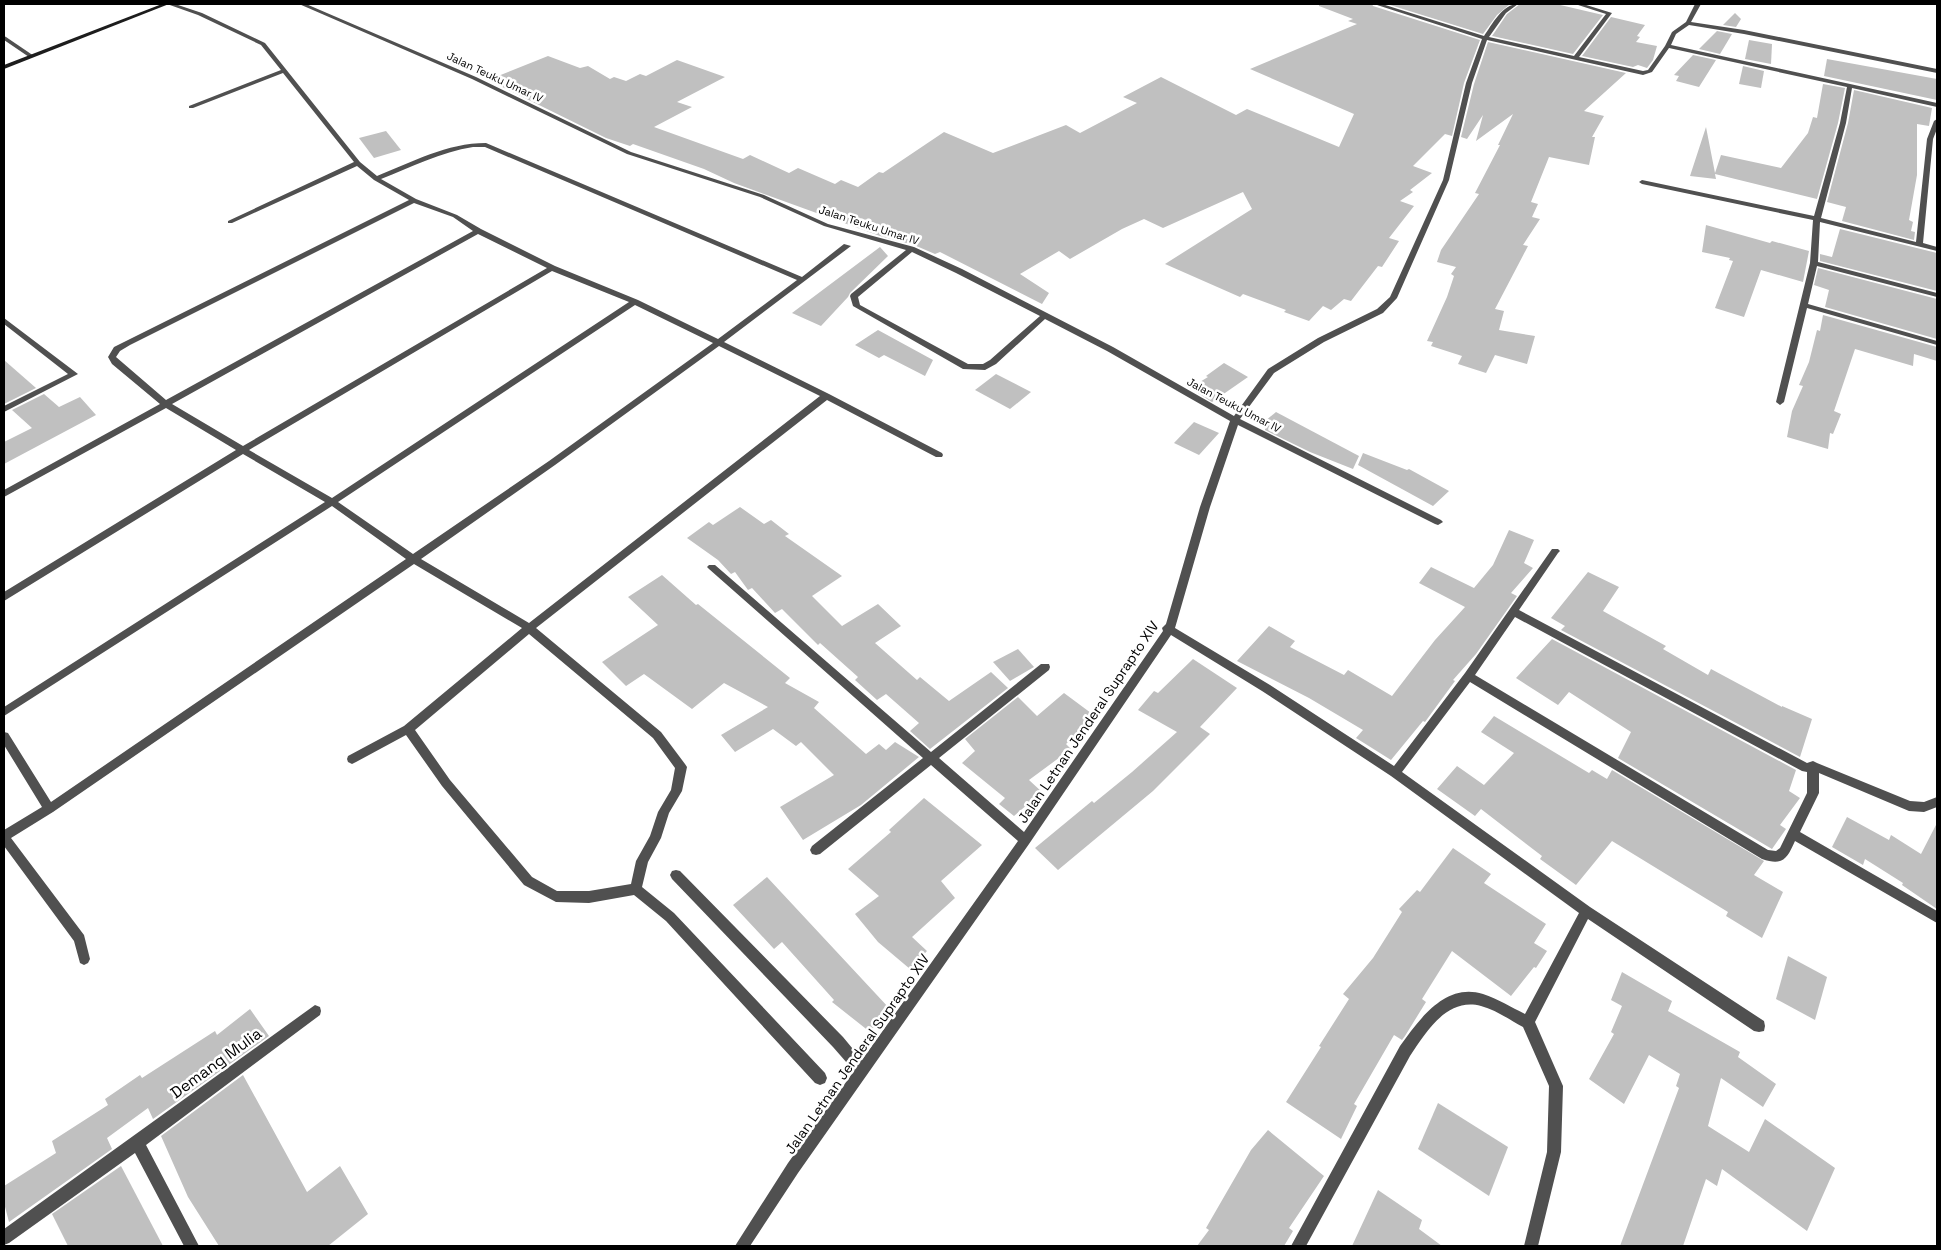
<svg xmlns="http://www.w3.org/2000/svg" width="1941" height="1250" font-family="'Space Grotesk',sans-serif">
  <rect width="100%" height="100%" fill="#fff"/>
  <!-- building -->
  <g fill="#c0c0c0">
    <polygon points="1319,4 1372,4 1373,6 1480,40 1464,83 1452,136 1445,134 1413,166 1432,173 1410,190 1413,192 1400,201 1414,206 1389,238 1399,241 1382,267 1378,266 1351,301 1344,299 1331,310 1323,306 1309,321 1284,312 1286,310 1243,294 1240,297 1165,264 1252,209 1243,192 1163,228 1144,219 1122,229 1070,259 1059,251 1020,274 1049,293 1042,304 940,252 935,254 914,245 880,236 734,183 704,169 633,144 630,146 606,138 488,80 548,56 580,68 588,66 610,79 614,77 626,81 640,74 646,76 677,60 725,77 677,102 692,107 654,127 743,159 750,155 789,173 798,168 835,184 841,180 858,187 879,172 883,173 944,132 993,153 1066,125 1080,133 1137,103 1123,97 1161,77 1236,115 1247,109 1339,147 1354,114 1250,69 1357,24 1348,21 1353,19 1319,6"/>
    <polygon points="1387,4 1510,4 1497,15 1483,34"/>
    <polygon points="1520,4 1556,4 1603,15 1573,54 1492,36 1507,14"/>
    <polygon points="1735,13 1741,19 1736,27 1723,25"/>
    <polygon points="1611,17 1645,25 1637,36 1640,37 1636,42 1657,46 1653,60 1647,68 1638,65 1633,67 1582,56"/>
    <polygon points="1717,31 1732,34 1720,54 1699,49"/>
    <polygon points="1749,40 1772,44 1771,64 1745,59"/>
    <polygon points="1488,42 1626,73 1584,111 1604,116 1592,137 1595,137 1589,165 1549,157 1531,202 1538,204 1532,217 1540,219 1523,245 1528,246 1495,309 1504,311 1499,330 1535,336 1527,364 1495,355 1486,373 1458,364 1462,356 1431,346 1433,342 1427,341 1447,297 1454,276 1451,274 1456,267 1437,262 1441,250 1479,194 1475,193 1500,145 1498,145 1513,114 1476,141 1483,115 1467,139 1461,137 1474,84"/>
    <polygon points="1693,55 1716,60 1699,87 1676,81 1679,76 1674,75"/>
    <polygon points="1827,59 1937,79 1937,100 1824,76"/>
    <polygon points="1743,66 1764,71 1761,88 1739,84"/>
    <polygon points="1823,84 1845,88 1838,123 1817,199 1715,174 1716,179 1690,176 1706,127 1715,173 1721,155 1781,168 1808,133 1813,117 1817,118"/>
    <polygon points="1854,90 1932,108 1929,126 1917,124 1917,175 1909,220 1913,222 1911,231 1915,232 1914,240 1842,221 1846,207 1827,202 1848,123"/>
    <polygon points="386,131 401,150 374,158 359,138"/>
    <polygon points="1706,225 1770,243 1772,241 1809,251 1803,282 1761,270 1744,317 1715,308 1733,261 1729,260 1730,258 1702,252"/>
    <polygon points="1840,229 1937,253 1937,291 1820,261 1820,254 1832,257"/>
    <polygon points="880,247 888,256 850,293 848,297 821,326 792,313"/>
    <polygon points="1818,268 1937,299 1937,339 1825,307 1829,290 1814,285"/>
    <polygon points="1823,315 1937,347 1937,361 1914,354 1913,366 1855,349 1834,411 1841,414 1833,434 1830,433 1828,449 1787,437 1792,411 1803,386 1799,385 1809,362 1817,330 1820,331"/>
    <polygon points="878,330 933,360 925,376 884,355 879,358 855,345"/>
    <polygon points="4,360 36,388 4,404"/>
    <polygon points="1224,363 1248,377 1212,402 1190,388 1208,377 1206,376"/>
    <polygon points="996,374 1031,392 1010,409 975,390"/>
    <polygon points="44,394 59,407 80,397 96,415 4,464 4,442 32,428 12,410"/>
    <polygon points="1276,412 1359,456 1353,469 1310,452 1265,430 1265,421"/>
    <polygon points="1194,422 1219,433 1199,455 1174,443"/>
    <polygon points="1363,453 1407,470 1409,469 1449,491 1433,506 1358,465"/>
    <polygon points="740,507 764,524 771,520 789,534 785,536 842,576 812,596 842,626 878,604 901,626 875,643 917,680 920,677 949,701 991,672 1008,688 930,749 910,731 919,723 886,694 877,700 855,680 858,677 820,643 818,645 782,609 775,613 752,588 748,590 735,572 731,574 718,560 687,538 709,522 713,525"/>
    <polygon points="1509,530 1534,540 1524,563 1533,568 1511,593 1517,596 1476,654 1453,680 1455,681 1425,722 1423,721 1391,760 1356,738 1363,730 1309,698 1237,661 1269,626 1295,641 1290,647 1344,675 1348,670 1392,696 1435,640 1465,607 1419,583 1431,567 1474,588 1493,565"/>
    <polygon points="1588,572 1619,587 1603,611 1666,646 1663,649 1708,675 1711,669 1782,707 1782,706 1812,719 1800,757 1561,630 1565,626 1551,618"/>
    <polygon points="662,575 696,605 698,604 790,678 785,683 819,702 814,708 866,754 879,744 886,750 895,742 919,757 861,805 803,840 780,807 834,775 801,742 796,746 773,729 735,752 721,735 768,707 724,683 692,709 644,674 626,686 602,662 658,625 628,597"/>
    <polygon points="1552,639 1796,770 1789,791 1800,798 1780,825 1786,829 1772,849 1618,758 1631,732 1569,692 1558,705 1516,678"/>
    <polygon points="1018,649 1034,667 1010,681 993,662"/>
    <polygon points="1193,659 1237,688 1200,727 1210,734 1153,791 1058,870 1035,848 1092,801 1094,803 1132,772 1177,732 1138,710 1154,691 1158,693"/>
    <polygon points="1064,693 1095,716 1066,744 1071,749 1029,780 1042,792 1014,816 999,804 1005,798 962,763 975,751 965,739 1018,697 1037,716"/>
    <polygon points="1494,716 1589,773 1592,770 1607,779 1612,770 1764,861 1754,875 1783,892 1762,938 1726,916 1728,912 1612,841 1576,885 1540,859 1542,856 1481,809 1475,816 1437,789 1457,766 1484,785 1514,753 1481,732"/>
    <polygon points="924,798 982,845 941,881 955,898 912,937 927,951 910,969 878,942 855,914 879,896 848,869 891,832 889,830"/>
    <polygon points="1847,817 1889,840 1891,835 1921,854 1937,823 1937,909 1902,885 1903,883 1865,859 1863,865 1832,847"/>
    <polygon points="1453,848 1491,874 1484,883 1546,924 1534,943 1547,951 1536,968 1534,967 1511,996 1452,951 1422,999 1426,1002 1405,1036 1402,1040 1394,1035 1354,1104 1357,1106 1341,1139 1286,1102 1321,1047 1319,1046 1349,999 1343,994 1373,958 1402,912 1399,909 1417,890 1420,892"/>
    <polygon points="767,877 889,1008 870,1032 832,1002 834,1000 782,942 774,949 733,905"/>
    <polygon points="1788,956 1827,977 1815,1020 1776,999"/>
    <polygon points="1622,972 1672,1001 1668,1011 1740,1052 1738,1057 1776,1084 1763,1107 1721,1078 1708,1126 1749,1152 1765,1119 1835,1168 1807,1231 1722,1169 1717,1186 1706,1179 1683,1246 1620,1246 1679,1088 1676,1086 1680,1074 1649,1055 1624,1104 1589,1079 1614,1034 1611,1032 1622,1006 1611,1000"/>
    <polygon points="250,1009 269,1036 153,1119 148,1108 107,1138 112,1149 9,1222 4,1203 4,1186 56,1153 52,1141 108,1105 105,1099 140,1075 142,1078 215,1031 217,1035"/>
    <polygon points="243,1075 307,1192 340,1166 368,1214 328,1246 219,1246 188,1197 161,1136"/>
    <polygon points="1438,1103 1508,1147 1489,1196 1418,1149"/>
    <polygon points="1268,1130 1324,1176 1289,1228 1293,1231 1284,1246 1197,1246 1209,1230 1206,1228 1251,1150"/>
    <polygon points="121,1166 163,1246 68,1246 52,1214"/>
    <polygon points="1378,1190 1422,1220 1419,1229 1442,1246 1352,1246"/>
  </g>
  <g fill="none" stroke-linecap="round" stroke-linejoin="round">
    <!-- street -->
    <g fill="#505050" fill-rule="evenodd">
      <path d="M167,4H175L202,13L265,43L360,162L377,176C412,162 447,143 486,143L802,277L844,244L851,246L724,342L829,394L942,453L943,455L942,457H936L827,400L536,628L661,732L685,764L687,767L682,791L669,813L661,838L648,862L642,887L674,913L825,1073L827,1078L825,1083L820,1085L815,1083L666,921L634,895L589,903L556,902L524,885L442,786L406,735L356,762L352,764L348,762L347,759L348,756L404,726L522,628L414,564L53,812L11,838L84,935L90,959L88,963L84,965L80,963L74,941L4,846V830L42,807L4,745V732L8,733L51,802L406,559L332,506L4,716V707L325,502L243,454L4,601V592L236,450L166,408L4,497V490L160,404L112,364L108,357L114,347L409,200L374,180L357,166L232,223H228V221L354,162L283,73L193,108H189V106L281,70L261,45L198,15ZM473,147H485L797,280L718,339L638,300L555,266L481,229L457,215L416,199L381,179C411,167 441,152 473,147ZM414,203L453,217L473,231L166,400L116,357L120,351L130,345ZM478,234L547,268L243,446L172,404ZM552,271L629,302L332,498L249,450ZM635,305L713,343L549,461L413,554L338,502ZM719,346L820,396L529,623L421,559L555,465ZM529,634L653,738L675,768L671,790L658,812L650,836L636,861L631,884L589,891H557L532,877L450,780L415,730Z"/>
      <path d="M299,4H306L476,77L631,152L764,195L828,224L914,247L962,269L1113,347L1234,416L1268,369L1318,338L1377,309L1390,297L1443,180L1466,83L1482,39L1374,4H1382L1484,36C1492,25 1502,4 1518,4L1506,13L1489,37L1574,56L1606,14L1575,4H1583L1612,13L1579,57L1643,71L1648,70L1665,46L1672,32L1686,22L1695,4H1701L1691,22L1744,30L1937,69V73L1744,34L1689,25L1676,34L1671,45L1937,103V107L1852,88L1846,123L1821,218L1916,242L1927,139L1934,121L1937,119V129L1933,139L1923,243L1937,247V251L1820,222L1818,262L1937,293V297L1817,266L1808,304L1937,341V345L1807,308L1784,402L1780,405L1776,402L1810,263L1813,220L1642,184L1639,182L1642,180L1814,216L1840,123L1847,87L1669,48L1652,72L1643,75L1487,40L1472,83L1449,180L1397,298L1383,313L1324,342L1274,373L1240,419L1441,520L1443,522L1438,525L1435,524L1238,425L1210,507L1175,628L1270,685L1394,766L1465,673L1552,549H1558L1560,551L1558,553L1519,610L1807,763L1813,761L1817,763L1910,801L1924,802L1937,797V807L1924,812L1909,811L1819,773V793L1800,832L1937,911V923L1795,841C1787,859 1783,866 1762,859L1470,682L1402,772L1590,907L1764,1021L1765,1026L1764,1031L1759,1032L1754,1031L1588,919L1535,1022L1563,1086L1561,1152L1538,1246H1524L1547,1152L1549,1086L1523,1027C1510,1020 1496,1010 1481,1006C1447,997 1426,1032 1410,1056L1306,1246H1291L1400,1046C1419,1020 1445,982 1483,994C1498,999 1511,1007 1525,1014L1579,913L1391,776L1262,691L1171,635L1029,844L798,1173L750,1246H735L788,1163L854,1071L833,1047L672,879L670,875L672,871L676,870L680,871L843,1037L862,1060L1018,841L931,765L820,854L816,855L812,854L810,850L812,846L923,758L709,569L707,567L709,565H715L931,752L1041,664H1049L1050,667L1049,670L939,758L1024,832L1163,631L1162,628L1166,624L1200,507L1230,421L1107,351L1045,319L996,364L985,370L963,369L853,306L850,296L851,294L906,250L824,226L760,197L627,154L472,79ZM912,252L956,273L1040,316L990,360L983,364H968L860,305L858,297ZM1515,617L1802,771L1807,772V793L1780,848L1776,851L1768,850L1475,675Z"/>
      <polygon points="4,36 6,37 34,56 29,57 4,40"/>
      <polygon points="4,318 78,374 4,412 4,406 68,374 4,324"/>
      <polygon points="315,1005 320,1007 321,1011 320,1015 146,1145 199,1246 184,1246 135,1153 9,1243 4,1245 4,1229"/>
    </g>
    <!-- secondary -->
    <polygon fill="#1d1d1d" fill-rule="evenodd" points="162,4 169,4 4,69 4,65"/>
  </g>
  <g text-anchor="middle" dominant-baseline="central" stroke-width="5" stroke-linejoin="round" paint-order="stroke">
    <!-- far-street labels -->
    <g font-size="11" fill="#000" stroke="#fff">
      <text transform="translate(495 77) rotate(25)">Jalan Teuku Umar IV</text>
      <text transform="translate(869 225) rotate(18)">Jalan Teuku Umar IV</text>
      <text transform="translate(1234 405) rotate(28)">Jalan Teuku Umar IV</text>
    </g>
    <!-- street labels -->
    <g font-size="14" fill="#000" stroke="#fff">
      <text transform="translate(1088 722) rotate(-56)">Jalan Letnan Jenderal Suprapto XIV</text>
      <text transform="translate(857 1054) rotate(-55)">Jalan Letnan Jenderal Suprapto XIV</text>
    </g>
    <!-- near-street labels -->
    <g font-size="16" fill="#000" stroke="#fff">
      <text transform="translate(216 1063) rotate(-36)">Demang Mulia</text>
    </g>
  </g>
  <!-- border -->
  <rect width="1941" height="1250" fill="none" stroke="#000000" stroke-width="10"/>
</svg>
